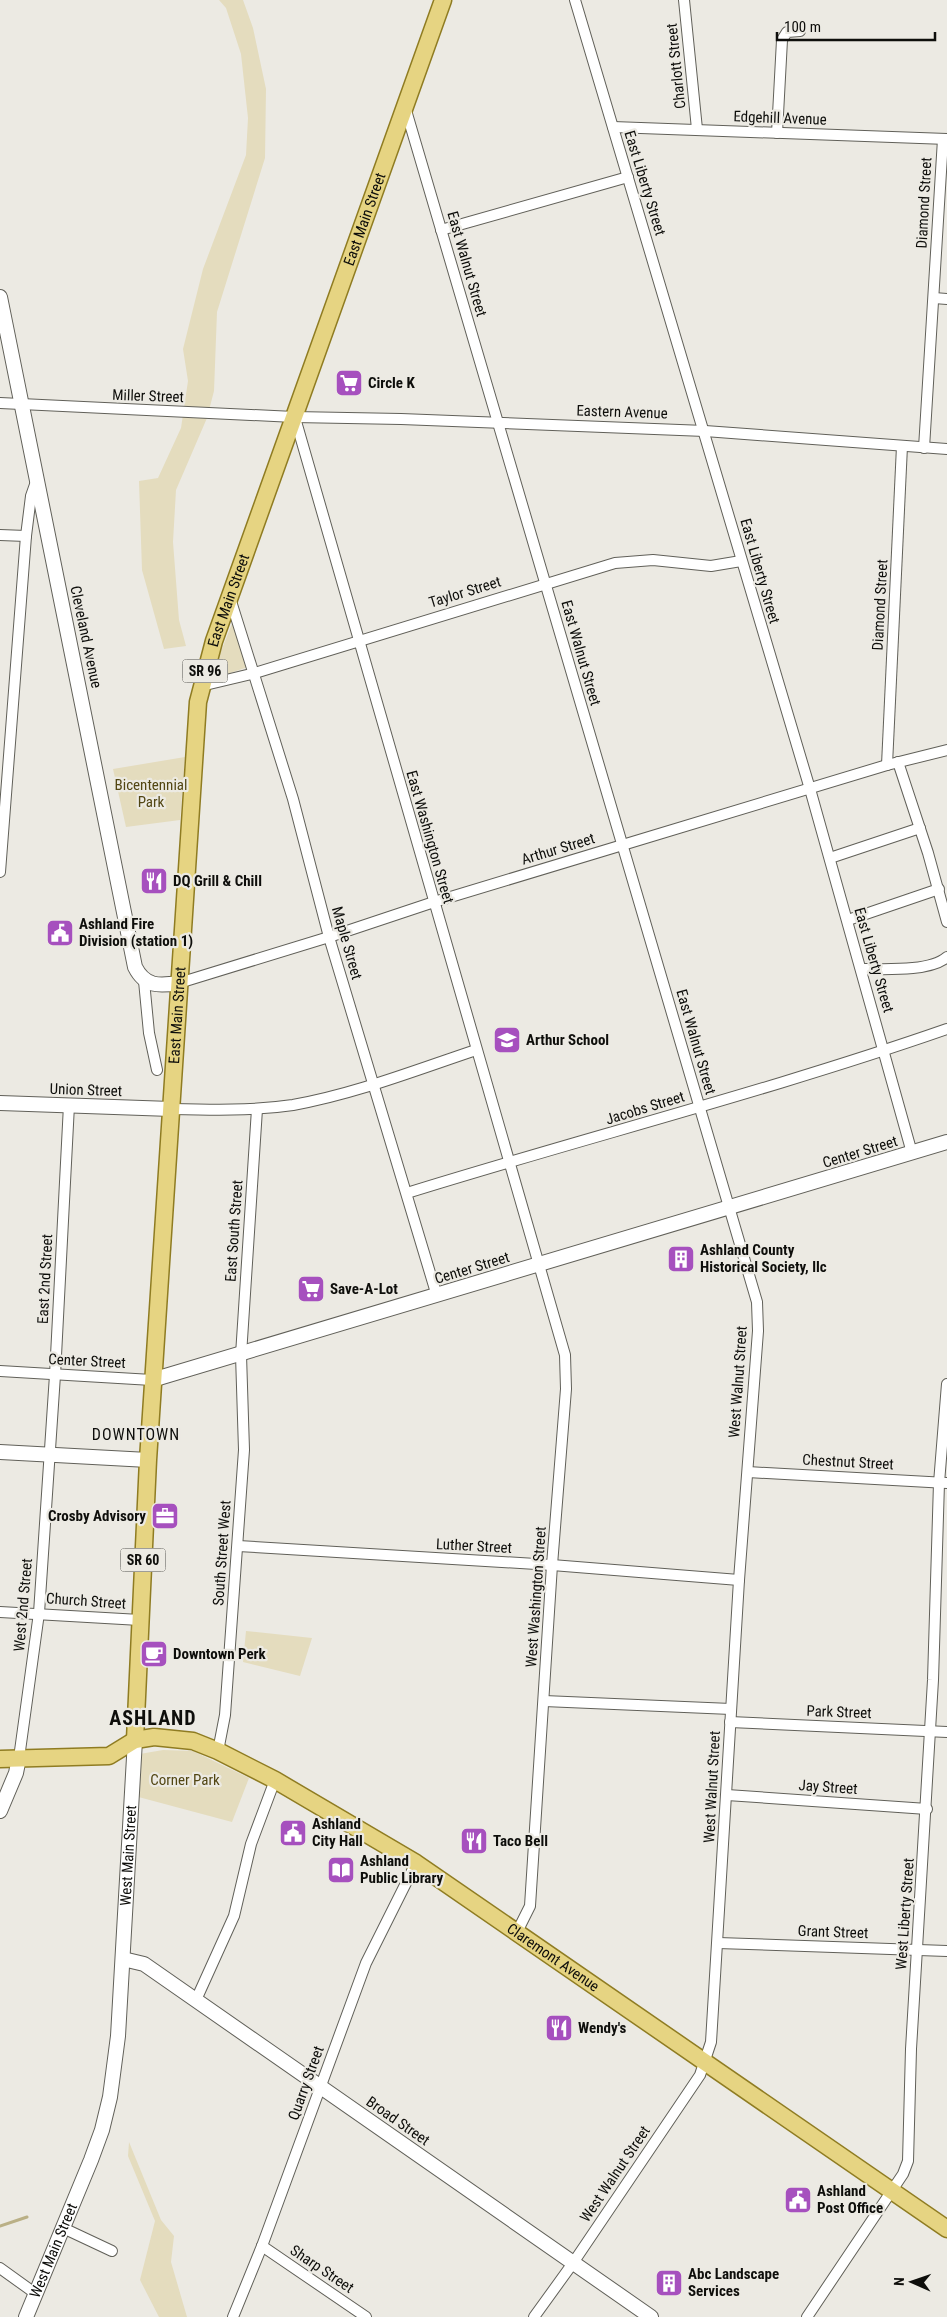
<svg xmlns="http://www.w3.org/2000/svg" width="947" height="2317" font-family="'Roboto Condensed',sans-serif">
  <rect width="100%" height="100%" fill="#eceae3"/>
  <!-- green -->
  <g fill="#e4dcbe">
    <polygon points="219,0 243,0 253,28 266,89 265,158 217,312 214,391 207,418 176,490 173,542 179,620 186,646 164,649 142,570 139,481 158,478 181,428 188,381 183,349 203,269 246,155 248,118 241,54 226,8"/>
    <polygon points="237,611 254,665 218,677 212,674"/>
    <polygon points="185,757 180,820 126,827 113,769"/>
    <polygon points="246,1631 312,1638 300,1676 243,1662"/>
    <polygon points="163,1750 193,1751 249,1778 232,1822 131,1795 134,1755"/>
    <polygon points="129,2142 161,2220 174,2236 171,2262 187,2317 159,2317 140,2280 155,2221 128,2156"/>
  </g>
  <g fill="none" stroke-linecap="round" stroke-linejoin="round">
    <!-- stream -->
    <polyline stroke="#bab086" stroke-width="3" points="0,2226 27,2217"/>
    <!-- street casing -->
    <g stroke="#616059" stroke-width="12">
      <g id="street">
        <polyline points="575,0 810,789 912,1153"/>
        <polyline points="684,0 697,129"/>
        <polyline points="405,107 757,1302 758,1331 739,1580 711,2042 700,2075 573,2263 534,2317"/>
        <polyline points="613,127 947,139"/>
        <polyline points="777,133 782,40 787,32 800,31"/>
        <polyline points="441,230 628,177"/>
        <polyline points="934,298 947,299"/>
        <polyline points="0,403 294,417 401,419 705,431 947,449"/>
        <polyline points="295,418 565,1355 566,1389 552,1565 530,1906 517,1932"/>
        <polyline points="924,448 943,139"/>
        <polyline points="0,535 26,536"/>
        <polyline points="230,598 293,799 329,937 437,1296"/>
        <polyline points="201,686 255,673 615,563 653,560 711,566 741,561"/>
        <polyline points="898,762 928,853 947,922"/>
        <polyline points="887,765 902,446"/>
        <polyline points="830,858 920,828"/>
        <polyline points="0,872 26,536 31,496 37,479"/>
        <polyline points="848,920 939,889"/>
        <path d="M861,969C884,969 930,972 947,957"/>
        <polyline points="144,981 149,1033 157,1070"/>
        <polyline points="179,983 329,937 434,902 887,765 947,750"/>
        <path d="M171,1109C212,1110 252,1111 293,1105C355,1094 416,1070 476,1050"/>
        <path d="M407,1193C587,1137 769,1091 947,1029"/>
        <polyline points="0,1371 152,1380"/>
        <polyline points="748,1472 947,1483"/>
        <polyline points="238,1546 552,1565 739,1580"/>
        <polyline points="0,1612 140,1620"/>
        <polyline points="544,1701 731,1709"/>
        <polyline points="730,1722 947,1732"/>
        <polyline points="218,1751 225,1715 244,1450 241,1355 257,1109"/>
        <polyline points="19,1758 39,1613 55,1375 69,1105"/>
        <polyline points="727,1795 927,1809"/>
        <polyline points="718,1943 947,1951"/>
        <polyline points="196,2000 234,1916 251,1844 275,1780"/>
        <polyline points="63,2228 112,2251"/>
        <polyline points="262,2246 366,2317"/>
        <polyline points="0,2268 36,2294"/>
        <polyline points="233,2317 262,2246 366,1963 416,1863"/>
        <polyline points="807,2317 903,2174 908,2161 911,2049 933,1680 939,1483 947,1384"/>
      </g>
    </g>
    <!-- secondary casing -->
    <g stroke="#616059" stroke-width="16">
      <g id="secondary">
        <path d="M0,297L135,967C145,987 159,986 179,983"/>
        <polyline points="0,1103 171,1109"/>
        <polyline points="152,1380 947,1142"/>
        <polyline points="0,1452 148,1460"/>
        <polyline points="0,1811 16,1773 19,1758"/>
        <polyline points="123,1959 144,1964 651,2317"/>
        <path id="s1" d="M26,2317L91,2160L102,2130L110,2097L118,2036L135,1740"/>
      </g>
    </g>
    <!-- primary casing -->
    <g stroke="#8f7c22" stroke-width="19">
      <g id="primary">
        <path id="s2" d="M135,1740L148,1460L198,702L214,641L443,0"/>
        <path id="s3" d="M0,1759L109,1756L135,1740L154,1737L193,1741L218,1751L275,1780L416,1863L947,2229"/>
      </g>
    </g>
    <!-- street -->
    <use href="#street" stroke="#fff" stroke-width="10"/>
    <!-- secondary -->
    <use href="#secondary" stroke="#fff" stroke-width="14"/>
    <!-- primary -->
    <use href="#primary" stroke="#e6d482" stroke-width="16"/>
  </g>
  <!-- icons -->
  <defs>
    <g id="supermarket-square" transform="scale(1.4375)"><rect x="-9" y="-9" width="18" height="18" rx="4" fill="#a650be" stroke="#eceae3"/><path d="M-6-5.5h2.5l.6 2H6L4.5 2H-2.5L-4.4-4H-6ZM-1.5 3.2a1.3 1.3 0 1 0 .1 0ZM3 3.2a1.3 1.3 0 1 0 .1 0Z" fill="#fff"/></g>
    <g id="restaurant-square" transform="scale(1.4375)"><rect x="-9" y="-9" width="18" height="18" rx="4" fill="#a650be" stroke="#eceae3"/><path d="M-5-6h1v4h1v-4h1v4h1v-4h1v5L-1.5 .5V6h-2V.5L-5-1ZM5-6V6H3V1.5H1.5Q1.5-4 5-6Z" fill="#fff"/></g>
    <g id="civic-square" transform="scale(1.4375)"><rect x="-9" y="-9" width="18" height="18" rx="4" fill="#a650be" stroke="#eceae3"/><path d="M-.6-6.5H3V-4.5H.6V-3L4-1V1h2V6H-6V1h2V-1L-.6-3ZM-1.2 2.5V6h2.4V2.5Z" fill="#fff"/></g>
    <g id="school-square" transform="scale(1.4375)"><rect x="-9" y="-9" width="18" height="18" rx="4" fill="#a650be" stroke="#eceae3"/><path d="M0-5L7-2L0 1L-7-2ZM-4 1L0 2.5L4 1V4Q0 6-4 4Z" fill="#fff"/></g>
    <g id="building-square" transform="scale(1.4375)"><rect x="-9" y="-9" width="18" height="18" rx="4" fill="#a650be" stroke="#eceae3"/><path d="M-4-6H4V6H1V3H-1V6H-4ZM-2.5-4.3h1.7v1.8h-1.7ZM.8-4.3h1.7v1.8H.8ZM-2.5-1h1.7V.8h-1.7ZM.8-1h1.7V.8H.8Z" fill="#fff"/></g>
    <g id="office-square" transform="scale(1.4375)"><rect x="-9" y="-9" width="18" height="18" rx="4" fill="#a650be" stroke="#eceae3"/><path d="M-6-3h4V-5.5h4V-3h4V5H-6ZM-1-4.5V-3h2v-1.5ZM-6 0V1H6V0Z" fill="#fff"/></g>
    <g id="cafe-square" transform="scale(1.4375)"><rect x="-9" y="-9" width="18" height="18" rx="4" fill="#a650be" stroke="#eceae3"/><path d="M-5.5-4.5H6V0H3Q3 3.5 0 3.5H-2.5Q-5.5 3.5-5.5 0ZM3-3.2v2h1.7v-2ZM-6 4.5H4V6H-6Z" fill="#fff"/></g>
    <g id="library-square" transform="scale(1.4375)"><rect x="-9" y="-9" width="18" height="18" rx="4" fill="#a650be" stroke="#eceae3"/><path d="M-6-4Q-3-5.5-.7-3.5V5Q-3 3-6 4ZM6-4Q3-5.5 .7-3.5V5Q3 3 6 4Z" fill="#fff"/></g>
  </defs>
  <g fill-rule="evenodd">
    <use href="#supermarket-square" x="349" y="383"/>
    <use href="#restaurant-square" x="154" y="881"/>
    <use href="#civic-square" x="60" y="933"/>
    <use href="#school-square" x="507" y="1040"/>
    <use href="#building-square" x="681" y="1259"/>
    <use href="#supermarket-square" x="311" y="1289"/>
    <use href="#office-square" x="165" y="1516"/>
    <use href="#cafe-square" x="154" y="1654"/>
    <use href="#civic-square" x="293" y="1833"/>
    <use href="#restaurant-square" x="474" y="1841"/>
    <use href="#library-square" x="341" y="1870"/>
    <use href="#restaurant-square" x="559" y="2028"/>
    <use href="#civic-square" x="798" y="2200"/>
    <use href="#building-square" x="669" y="2283"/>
  </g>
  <g text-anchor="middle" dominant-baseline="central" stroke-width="4.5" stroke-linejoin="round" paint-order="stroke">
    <!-- shield labels -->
    <g fill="#eceae3" stroke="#51504c" stroke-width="1">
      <rect x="182.5" y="659.5" width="45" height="23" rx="4"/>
      <rect x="120.5" y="1548.5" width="45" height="23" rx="4"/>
    </g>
    <g font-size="14" font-weight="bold" fill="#0e0e0b">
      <text x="205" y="671">SR 96</text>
      <text x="143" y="1560">SR 60</text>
    </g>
    <!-- street labels -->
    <g font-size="15" fill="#0e0e0b" stroke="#eceae3">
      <text transform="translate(676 66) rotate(-96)">Charlott Street</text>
      <text transform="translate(780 118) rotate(2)">Edgehill Avenue</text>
      <text transform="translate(645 183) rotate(73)">East Liberty Street</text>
      <text transform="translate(924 203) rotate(-87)">Diamond Street</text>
      <text stroke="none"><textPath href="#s2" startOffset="1551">East Main Street</textPath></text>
      <text transform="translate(467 264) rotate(74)">East Walnut Street</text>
      <text transform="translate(148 396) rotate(2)">Miller Street</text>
      <text transform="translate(622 412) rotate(2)">Eastern Avenue</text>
      <text transform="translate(760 571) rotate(74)">East Liberty Street</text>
      <text transform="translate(465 592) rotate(-17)">Taylor Street</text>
      <text stroke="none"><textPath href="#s2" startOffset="1146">East Main Street</textPath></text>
      <text transform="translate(880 605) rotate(-87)">Diamond Street</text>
      <text transform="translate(86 637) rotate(78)">Cleveland Avenue</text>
      <text transform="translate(581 653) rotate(74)">East Walnut Street</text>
      <text transform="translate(430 837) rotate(74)">East Washington Street</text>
      <text transform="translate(558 849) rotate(-17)">Arthur Street</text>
      <text transform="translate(347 943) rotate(74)">Maple Street</text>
      <text transform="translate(874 960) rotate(74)">East Liberty Street</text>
      <text stroke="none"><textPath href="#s2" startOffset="726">East Main Street</textPath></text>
      <text transform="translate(696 1042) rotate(74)">East Walnut Street</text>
      <text transform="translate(86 1090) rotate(2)">Union Street</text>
      <text transform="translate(645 1108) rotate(-17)">Jacobs Street</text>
      <text transform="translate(860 1152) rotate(-17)">Center Street</text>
      <text transform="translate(234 1231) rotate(-86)">East South Street</text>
      <text transform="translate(472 1268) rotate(-17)">Center Street</text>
      <text transform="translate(45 1279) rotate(-87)">East 2nd Street</text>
      <text transform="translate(87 1361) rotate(3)">Center Street</text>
      <text transform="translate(738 1382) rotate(-86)">West Walnut Street</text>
      <text transform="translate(848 1462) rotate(3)">Chestnut Street</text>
      <text transform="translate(474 1546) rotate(3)">Luther Street</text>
      <text transform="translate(222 1553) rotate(-86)">South Street West</text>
      <text transform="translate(536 1597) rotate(-86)">West Washington Street</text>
      <text transform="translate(86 1601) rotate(4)">Church Street</text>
      <text transform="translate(23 1605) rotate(-85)">West 2nd Street</text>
      <text transform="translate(839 1712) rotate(2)">Park Street</text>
      <text transform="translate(712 1787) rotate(-87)">West Walnut Street</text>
      <text transform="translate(828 1787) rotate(4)">Jay Street</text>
      <text stroke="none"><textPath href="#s1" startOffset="478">West Main Street</textPath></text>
      <text transform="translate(905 1914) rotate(-86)">West Liberty Street</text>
      <text transform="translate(833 1932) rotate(2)">Grant Street</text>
      <text stroke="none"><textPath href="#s3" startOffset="619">Claremont Avenue</textPath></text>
      <text transform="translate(306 2083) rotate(-70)">Quarry Street</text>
      <text transform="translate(398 2121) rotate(35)">Broad Street</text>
      <text transform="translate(615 2174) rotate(-56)">West Walnut Street</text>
      <text stroke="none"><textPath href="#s1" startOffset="72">West Main Street</textPath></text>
      <text transform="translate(322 2269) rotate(34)">Sharp Street</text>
    </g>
    <!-- poi labels -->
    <g font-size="15" font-weight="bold" fill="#0e0e0b" stroke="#eceae3" text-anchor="start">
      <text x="368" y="383">Circle K</text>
      <text x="173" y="881">DQ Grill &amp; Chill</text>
      <text x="79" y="924">Ashland Fire<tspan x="79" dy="17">Division (station 1)</tspan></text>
      <text x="526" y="1040">Arthur School</text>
      <text x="700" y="1250">Ashland County<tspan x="700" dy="17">Historical Society, llc</tspan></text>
      <text x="330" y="1289">Save-A-Lot</text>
      <text x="146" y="1516" text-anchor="end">Crosby Advisory</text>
      <text x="173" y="1654">Downtown Perk</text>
      <text x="312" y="1824">Ashland<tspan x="312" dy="17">City Hall</tspan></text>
      <text x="493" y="1841">Taco Bell</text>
      <text x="360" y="1861">Ashland<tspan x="360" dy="17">Public Library</tspan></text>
      <text x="578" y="2028">Wendy's</text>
      <text x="817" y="2191">Ashland<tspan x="817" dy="17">Post Office</tspan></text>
      <text x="688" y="2274">Abc Landscape<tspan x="688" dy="17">Services</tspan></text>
    </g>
    <!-- park labels -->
    <g font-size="15" fill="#524613" stroke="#eceae3">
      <text x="151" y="785">Bicentennial<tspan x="151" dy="17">Park</tspan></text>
      <text x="185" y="1780">Corner Park</text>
    </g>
    <!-- neighbourhood labels -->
    <g font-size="16" letter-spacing="1" fill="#0e0e0b" stroke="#eceae3">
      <text x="136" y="1434">DOWNTOWN</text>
    </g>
    <!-- district labels -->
    <g font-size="20" font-weight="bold" letter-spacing="1" fill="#0e0e0b" stroke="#eceae3">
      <text x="153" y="1718">ASHLAND</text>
    </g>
  </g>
  <!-- north arrow -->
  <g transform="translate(912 2282) rotate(272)" stroke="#eceae3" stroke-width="4" paint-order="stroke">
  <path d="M0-4L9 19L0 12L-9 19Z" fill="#0e0e0b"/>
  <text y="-8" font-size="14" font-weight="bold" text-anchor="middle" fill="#0e0e0b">N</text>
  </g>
  <!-- scale -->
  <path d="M777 32v8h158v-8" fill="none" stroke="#0e0e0b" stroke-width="2.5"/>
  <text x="784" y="32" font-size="15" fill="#0e0e0b" stroke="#eceae3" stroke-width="4" paint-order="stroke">100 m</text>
</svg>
